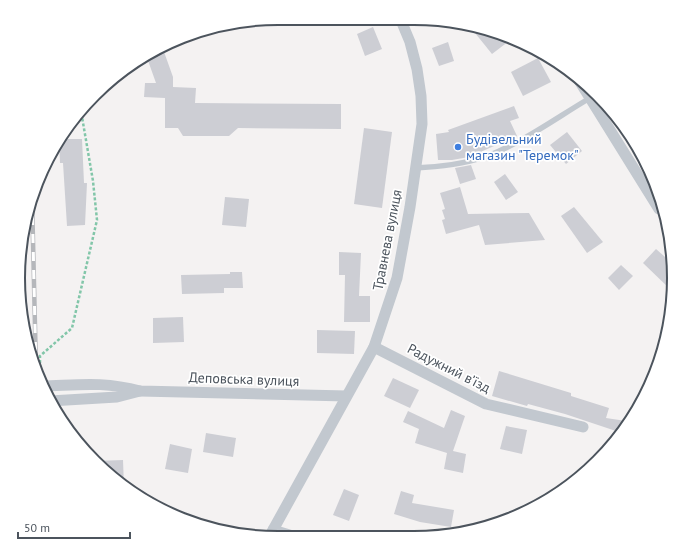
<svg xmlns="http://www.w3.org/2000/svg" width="692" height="556" font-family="'PT Sans',sans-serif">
  <rect width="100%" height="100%" fill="#f4f2f2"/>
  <!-- building -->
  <g fill="#cdced4">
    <polygon points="373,27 382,49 365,56 357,34"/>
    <polygon points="471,28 513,38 492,54"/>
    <polygon points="448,42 454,61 439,66 432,48"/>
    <polygon points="163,49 173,77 173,87 196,88 195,103 341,104 341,129 238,128 229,136 183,136 178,128 165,128 165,98 144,97 145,83 156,83 146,55"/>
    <polygon points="538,58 551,82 523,96 511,72"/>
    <polygon points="514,106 519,118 510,121 517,136 469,157 452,160 438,160 436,134 449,132 448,130"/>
    <polygon points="364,128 392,132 382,208 354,204"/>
    <polygon points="567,132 582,151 566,164 550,145"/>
    <polygon points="59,139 82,139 84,183 87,183 85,225 67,226 63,163 60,163"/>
    <polygon points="471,165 476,179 460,184 455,168"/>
    <polygon points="505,174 518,192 506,200 494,182"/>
    <polygon points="460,187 468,214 529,213 545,240 485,245 479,225 446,234 442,220 445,219 442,210 445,209 440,193"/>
    <polygon points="225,197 249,199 246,227 222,225"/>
    <polygon points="574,207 603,242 587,253 561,216"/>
    <polygon points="656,249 673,264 670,289 643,263"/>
    <polygon points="339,252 361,253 359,296 370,296 370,322 344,322 345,275 339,275"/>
    <polygon points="621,265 633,276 619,290 608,278"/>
    <polygon points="230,272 242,272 243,288 224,288 224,293 182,294 181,275 230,274"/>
    <polygon points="183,317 184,342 153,343 153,318"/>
    <polygon points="317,330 355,331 354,354 317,353"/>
    <polygon points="499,371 571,393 571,396 609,408 606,418 626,421 619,432 565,414 528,404 527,406 492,396"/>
    <polygon points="393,378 419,390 410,408 384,396"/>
    <polygon points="451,410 465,416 453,451 466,454 463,473 444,469 447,453 415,443 419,429 403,422 408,411 444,428"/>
    <polygon points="506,426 527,430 522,454 500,449"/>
    <polygon points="206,433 236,438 233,457 203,452"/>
    <polygon points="170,444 192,449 188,473 165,469"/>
    <polygon points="123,460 124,487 95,461"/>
    <polygon points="344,489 359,495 349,521 333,515"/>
    <polygon points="401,491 414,495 412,503 454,510 451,527 420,522 394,514"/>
  </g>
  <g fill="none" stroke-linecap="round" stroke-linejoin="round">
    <!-- path -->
    <polyline stroke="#82c6a9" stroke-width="2.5" stroke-dasharray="3 2" stroke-linecap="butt" points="40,373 40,356 72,328 97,220 93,181 81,111"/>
    <!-- lane -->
    <path stroke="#c2c8cf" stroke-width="5.5" d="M415,168C438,167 463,164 485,157C522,143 556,118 590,98"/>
    <!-- street -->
    <g stroke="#c2c8cf" stroke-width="11">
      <polyline points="577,77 659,209"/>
      <polyline points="374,347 486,404 583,427"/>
      <path d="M42,386C79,385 103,381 140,391L346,396"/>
      <polyline points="50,401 117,397 140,391"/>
      <polyline points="273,530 296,537"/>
      <polyline points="270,537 273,530 374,347 397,278 410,207 422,124 421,96 417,69 410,42 400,18"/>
    </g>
    <!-- rail casing -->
    <g stroke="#b5b7bb" stroke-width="4.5">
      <g id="rail">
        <polyline points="32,198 36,369"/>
        <polyline points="23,244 24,326"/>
      </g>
    </g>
    <!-- rail -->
    <use href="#rail" stroke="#fff" stroke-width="3" stroke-dasharray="9" stroke-linecap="butt"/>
  </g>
  <!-- markers -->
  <circle fill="#3f7fe0" stroke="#fff" stroke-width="1.5" cx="458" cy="147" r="4"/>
  <g text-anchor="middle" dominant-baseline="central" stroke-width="3.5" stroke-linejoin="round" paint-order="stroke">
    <!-- shop labels -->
    <g font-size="14" fill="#366cbe" stroke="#fff" text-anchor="start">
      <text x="466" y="139">Будівельний<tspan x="466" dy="16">магазин "Теремок"</tspan></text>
    </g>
    <!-- street labels -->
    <g font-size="14" fill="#4c545d" stroke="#fff">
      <text transform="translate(387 240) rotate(-79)">Травнева вулиця</text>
      <text transform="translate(449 368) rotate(27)">Радужний в’їзд</text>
      <text transform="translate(244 379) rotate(2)">Деповська вулиця</text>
    </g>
  </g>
  <!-- crop -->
  <path d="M0 0H692V556H0ZM278 25H414A253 253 0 0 1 667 278V278A253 253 0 0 1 414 531H278A253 253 0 0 1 25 278V278A253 253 0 0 1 278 25Z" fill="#fff" fill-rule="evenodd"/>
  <path fill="none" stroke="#4c545d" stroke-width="2" d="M278 25H414A253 253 0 0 1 667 278V278A253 253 0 0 1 414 531H278A253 253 0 0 1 25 278V278A253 253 0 0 1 278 25Z"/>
  <!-- scale -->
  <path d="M18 532v6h112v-6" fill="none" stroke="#4c545d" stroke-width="2"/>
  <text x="24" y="532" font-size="12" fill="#4c545d" stroke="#ffffff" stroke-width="3" paint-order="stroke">50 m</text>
</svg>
